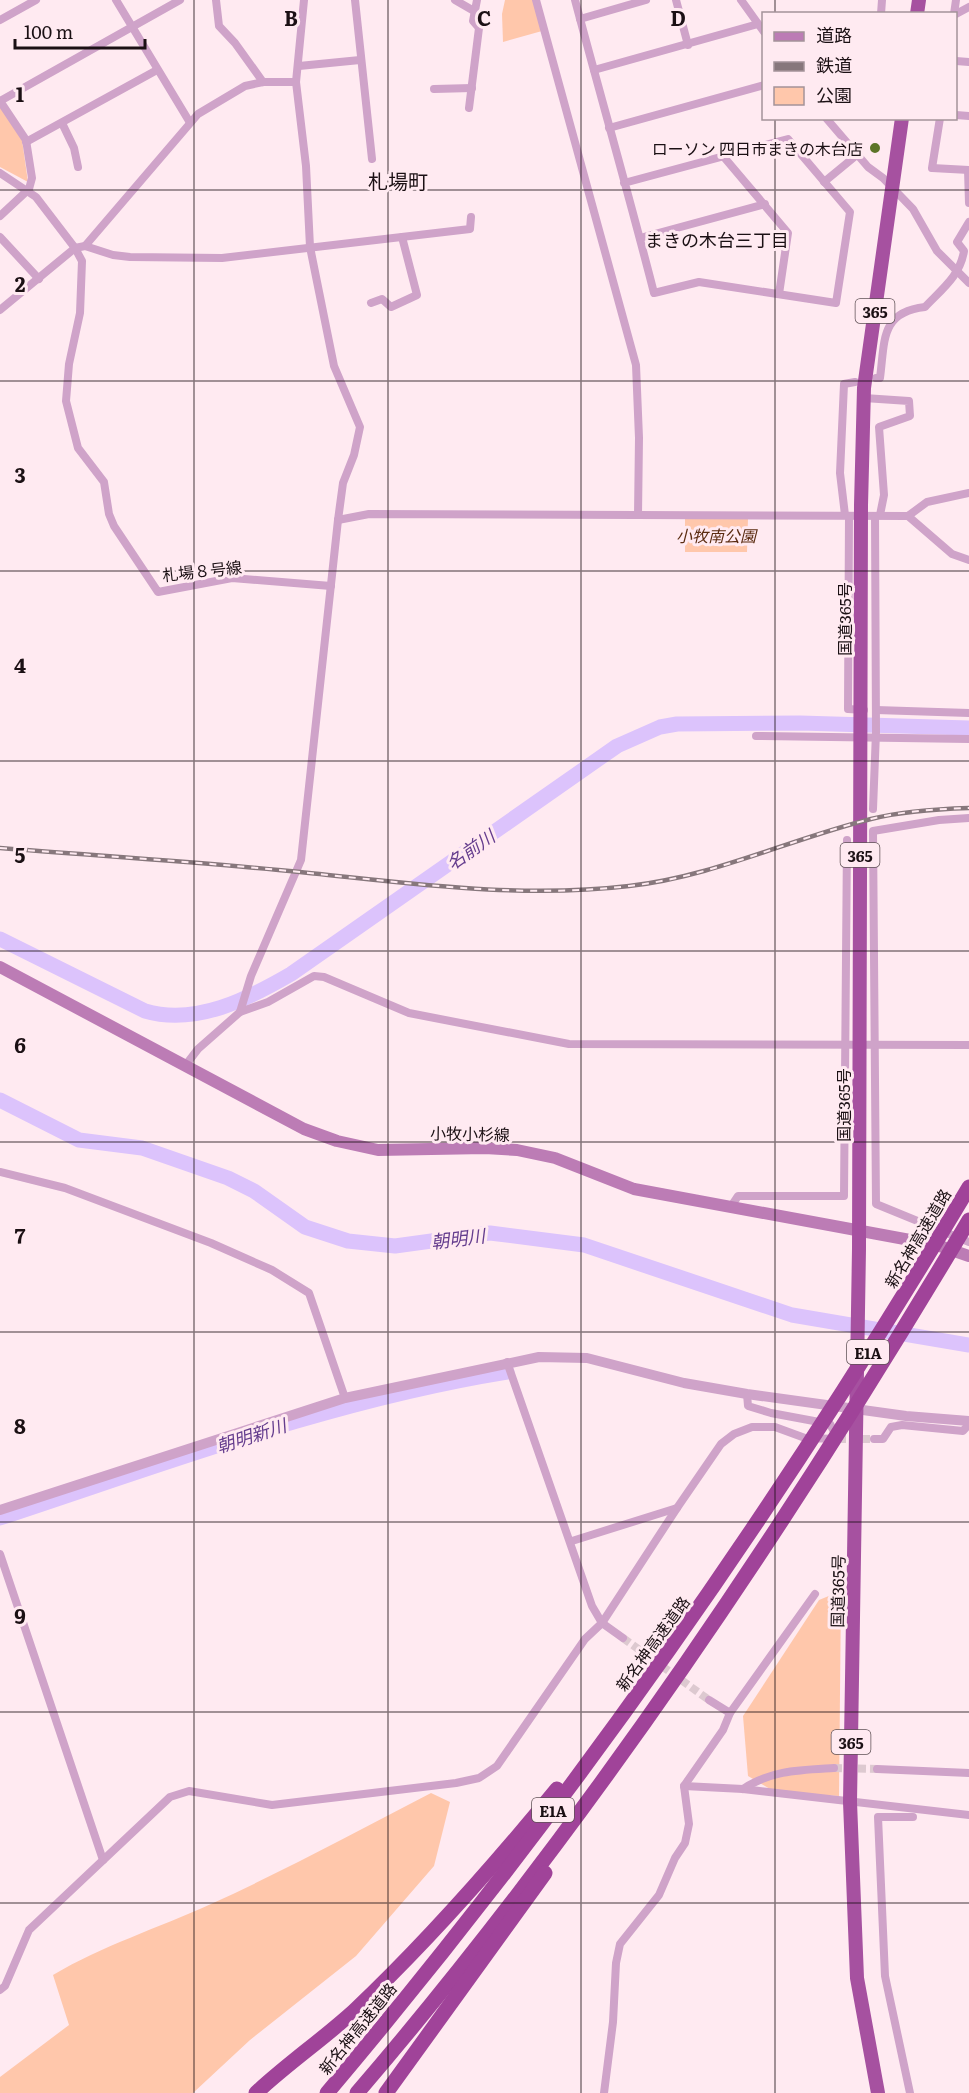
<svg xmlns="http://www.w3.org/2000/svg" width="969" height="2093" font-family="Literata,'Noto Sans JP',serif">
  <rect width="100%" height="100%" fill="#ffeaf1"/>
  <!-- green -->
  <g fill="#ffc7ab">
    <polygon points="505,0 534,0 542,31 503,42 502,14"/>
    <polygon points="0,106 22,140 28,182 0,167"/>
    <polygon points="685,518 748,518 747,552 685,552"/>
    <polygon points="841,1591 839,1796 775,1792 748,1776 743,1716 819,1600"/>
    <path d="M431,1793L450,1802L434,1866L356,1956L250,2040L193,2093H0V2077L69,2025L53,1975C102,1946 158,1928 211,1904C286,1870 358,1831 431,1793Z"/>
  </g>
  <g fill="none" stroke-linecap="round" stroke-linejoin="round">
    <!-- river -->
    <g stroke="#dcc3fc" stroke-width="15">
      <path d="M0,939L145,1011C196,1026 248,999 291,974L617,746L660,727L677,724L800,723L969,728"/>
      <polyline points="0,1100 79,1140 142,1148 228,1178 254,1191 305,1227 348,1241 395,1246 490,1233 584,1245 792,1315 969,1345"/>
      <path d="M0,1518C167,1463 333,1400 507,1372"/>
    </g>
    <!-- minor-tunnel -->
    <g stroke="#ddc9d0" stroke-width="8" stroke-dasharray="8 4" stroke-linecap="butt">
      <polyline points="838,1439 874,1439"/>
      <polyline points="623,1638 709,1700"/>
      <polyline points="834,1768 877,1769"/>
    </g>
    <!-- minor -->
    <g stroke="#cfa3c9" stroke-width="8">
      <polyline points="116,0 189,121"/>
      <polyline points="216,0 219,26 235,43 263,82"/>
      <polyline points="355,0 372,159"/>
      <polyline points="455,0 474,11"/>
      <polyline points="536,0 636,365 639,438 638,515"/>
      <path d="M575,0C601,98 629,195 654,293L699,282L836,303L850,212L788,139L624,183"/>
      <polyline points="676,0 688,45"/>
      <polyline points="741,0 764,32"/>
      <polyline points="881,14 882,0"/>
      <polyline points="954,14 956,0"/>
      <polyline points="956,14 969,7"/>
      <polyline points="580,19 646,0"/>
      <polyline points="0,20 36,0"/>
      <polyline points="956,61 969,62"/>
      <polyline points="299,66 360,60"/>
      <polyline points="594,70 758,24"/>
      <polyline points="434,89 472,88"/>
      <polyline points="0,101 180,0"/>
      <polyline points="0,101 26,140 32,178 29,189 0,216"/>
      <polyline points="469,108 479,28 473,21 477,0"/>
      <polyline points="956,115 969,116"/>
      <polyline points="826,118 868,167 883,178 913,209 937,251 969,283"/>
      <polyline points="940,118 932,168 969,170"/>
      <polyline points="62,123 74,148 78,167"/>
      <polyline points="609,128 764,85"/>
      <polyline points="26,142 157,70"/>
      <polyline points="723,156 788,233 779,294"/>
      <polyline points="968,170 969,203"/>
      <polyline points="0,173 36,197 75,248 82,261 80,313 69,364 66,401 78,448 104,482 109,514 114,526 158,592 232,578 331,586"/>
      <polyline points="824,182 858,154"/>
      <polyline points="0,237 39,279"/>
      <polyline points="640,238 765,204"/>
      <polyline points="85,246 113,255 130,257 222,258 470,229 471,217"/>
      <polyline points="371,303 382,299 391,307 417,295 402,237"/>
      <polyline points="0,310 75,248 85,246 198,114 245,86 263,82 296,82"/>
      <path d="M876,378H880C885,341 880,312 925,307C942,289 960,276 964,251L957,242L969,222"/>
      <polyline points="864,398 909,401 910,416 879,427 884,495 880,515"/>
      <polyline points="845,515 840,473 844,384 855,382"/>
      <polyline points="849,516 848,709 864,710"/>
      <polyline points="908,516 952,554 969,560"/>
      <polyline points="338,520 369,514 908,516 927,502 969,493"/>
      <polyline points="876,710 969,713"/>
      <polyline points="756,736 969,739"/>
      <polyline points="873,809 876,732 875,516"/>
      <polyline points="969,818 939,820 873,831 876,1204 969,1242"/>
      <polyline points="240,1012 268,1002 314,976 324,977 409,1013 569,1044 969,1045"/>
      <polyline points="185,1066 198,1049 240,1012 251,976 301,860 338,520 343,483 354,455 360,427 334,366 310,247 306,166 296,82 304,0"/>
      <polyline points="0,1172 65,1188 211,1243 272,1270 309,1293 345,1398"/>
      <polyline points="730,1208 738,1196 844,1196 847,840"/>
      <polyline points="507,1362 592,1606 602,1623 623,1638"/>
      <polyline points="874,1439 883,1439 891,1427 902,1425 963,1431 969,1424"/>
      <polyline points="572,1541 677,1508 721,1444 734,1434 752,1427 775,1427 805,1438 838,1439 830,1424 771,1413 748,1406 747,1394"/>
      <polyline points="0,1554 103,1860"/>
      <polyline points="709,1700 730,1713"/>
      <polyline points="877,1769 969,1773"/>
      <polyline points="684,1786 743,1789 969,1815"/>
      <path d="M743,1789C771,1770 801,1770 834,1768"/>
      <polyline points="0,1990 5,1986 29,1930 170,1797 189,1791 272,1805 456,1783 479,1778 497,1766 585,1639 602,1623 677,1508"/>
      <polyline points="604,2093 613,2022 616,1963 620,1944 659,1895 675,1858 685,1843 689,1824 684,1786 723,1730 730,1713 815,1594"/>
      <polyline points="910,2093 885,1976 878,1817 913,1817"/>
    </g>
    <!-- tertiary -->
    <polyline stroke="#cfa3c9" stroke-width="10" points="0,1510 345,1398 539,1357 587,1358 684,1383 747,1394 906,1416 969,1421"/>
    <!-- secondary -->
    <polyline stroke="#bc7cb5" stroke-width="12" points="0,967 304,1129 337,1141 378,1150 485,1148 517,1150 555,1158 634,1189 937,1245 969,1256"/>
    <!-- trunk -->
    <g stroke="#a651a0" stroke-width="14">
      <polyline points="917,14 919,0"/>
      <polyline points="878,2093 857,1978 850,1802 859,1249 861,505 864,388 902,118"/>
    </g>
    <!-- motorway -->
    <g stroke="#a04399" stroke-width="15">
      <path d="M256,2093C287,2064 322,2040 354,2011C427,1942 493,1867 557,1789"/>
      <path d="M327,2093C566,1810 779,1506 969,1187"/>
      <path d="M357,2093C587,1825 789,1523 969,1220"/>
      <polyline points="386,2093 545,1873"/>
    </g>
    <!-- rail casing -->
    <g stroke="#87777c" stroke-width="4.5">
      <path id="rail" d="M0,848C100,856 200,862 300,872C409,883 519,899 629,886C712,877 790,839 871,819C903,811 937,809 969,808"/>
    </g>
    <!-- rail -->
    <use href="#rail" stroke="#ffeaf1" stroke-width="2" stroke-dasharray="7" stroke-linecap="butt"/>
  </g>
  <!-- grid -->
  <path fill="none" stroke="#1b1014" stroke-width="1.5" stroke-opacity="0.55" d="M194,0V2093M388,0V2093M581,0V2093M775,0V14M775,118V2093M0,190H969M0,381H969M0,571H969M0,761H969M0,951H969M0,1142H969M0,1332H969M0,1522H969M0,1712H969M0,1903H969"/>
  <!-- markers -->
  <circle fill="#5c7528" stroke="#ffeaf1" stroke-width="2" cx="875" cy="148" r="6"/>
  <g text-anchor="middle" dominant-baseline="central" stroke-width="6" stroke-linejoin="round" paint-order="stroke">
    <!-- shield labels -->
    <g fill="#ffeaf1" stroke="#5f5156" stroke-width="1.5">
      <rect x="855.5" y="299" width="39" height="24" rx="4.5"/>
      <rect x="840.5" y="843" width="39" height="24" rx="4.5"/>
      <rect x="847" y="1340" width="42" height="24" rx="4.5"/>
      <rect x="831.5" y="1730" width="39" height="24" rx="4.5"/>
      <rect x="532" y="1798" width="42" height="24" rx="4.5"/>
    </g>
    <g font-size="15" font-weight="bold" fill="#1b1014">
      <text x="875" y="311">365</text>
      <text x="860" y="855">365</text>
      <text x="868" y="1352">E1A</text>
      <text x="851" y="1742">365</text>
      <text x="553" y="1810">E1A</text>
    </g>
    <!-- poi labels -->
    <g font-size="16" fill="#1b1014" stroke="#ffeaf1" text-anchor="end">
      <text x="863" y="148">ローソン 四日市まきの木台店</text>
    </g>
    <!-- park labels -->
    <g font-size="16" font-style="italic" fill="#5b2c11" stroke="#ffeaf1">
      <text x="716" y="535">小牧南公園</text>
    </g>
    <!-- street labels -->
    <g font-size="16" fill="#1b1014" stroke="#ffeaf1">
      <text transform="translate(202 570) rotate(-6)">札場８号線</text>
      <text transform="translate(844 619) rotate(-90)">国道365号</text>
      <text transform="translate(843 1105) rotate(-90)">国道365号</text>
      <text transform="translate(470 1133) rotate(1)">小牧小杉線</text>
      <text transform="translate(917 1238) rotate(-59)">新名神高速道路</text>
      <text transform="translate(837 1591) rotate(-89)">国道365号</text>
      <text transform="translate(652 1643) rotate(-54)">新名神高速道路</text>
      <text transform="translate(357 2028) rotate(-51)">新名神高速道路</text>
    </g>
    <!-- neighbourhood labels -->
    <g font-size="18" fill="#1b1014" stroke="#ffeaf1">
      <text x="717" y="239">まきの木台三丁目</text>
    </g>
    <!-- water labels -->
    <g font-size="18" font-style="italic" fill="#653d8e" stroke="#ffeaf1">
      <text transform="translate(470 849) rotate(-35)">名前川</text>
      <text transform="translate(458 1238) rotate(-7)">朝明川</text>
      <text transform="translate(251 1435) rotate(-18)">朝明新川</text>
    </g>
    <!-- quarter labels -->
    <g font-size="20" fill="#1b1014" stroke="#ffeaf1">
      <text x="398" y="180">札場町</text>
    </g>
  </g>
  <g font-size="20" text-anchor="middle" font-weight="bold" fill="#1b1014" stroke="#ffeaf1" stroke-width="6" stroke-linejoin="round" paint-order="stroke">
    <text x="291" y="26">B</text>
    <text x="484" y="26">C</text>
    <text x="678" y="26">D</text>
    <text x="20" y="102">1</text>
    <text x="20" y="292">2</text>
    <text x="20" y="483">3</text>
    <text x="20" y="673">4</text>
    <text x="20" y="863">5</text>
    <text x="20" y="1053">6</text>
    <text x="20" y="1244">7</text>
    <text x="20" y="1434">8</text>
    <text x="20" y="1624">9</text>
  </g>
  <!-- legend -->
  <rect x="762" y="12" width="195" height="108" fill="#ffeaf1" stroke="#a49399" stroke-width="1.5"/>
  <rect x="774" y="32" width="30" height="9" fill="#bc7cb5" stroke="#a49399" stroke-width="1.5"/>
  <text x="816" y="42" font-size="18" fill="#1b1014">道路</text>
  <rect x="774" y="62" width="30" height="9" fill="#87777c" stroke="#a49399" stroke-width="1.5"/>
  <text x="816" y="72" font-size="18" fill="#1b1014">鉄道</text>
  <rect x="774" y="87" width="30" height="18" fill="#ffc7ab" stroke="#a49399" stroke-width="1.5"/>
  <text x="816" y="102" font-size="18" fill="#1b1014">公園</text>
  <!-- scale -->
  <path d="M15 39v9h130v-9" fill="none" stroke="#1b1014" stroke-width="3"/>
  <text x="24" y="39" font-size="18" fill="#1b1014" stroke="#ffeaf1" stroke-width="4.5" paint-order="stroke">100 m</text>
</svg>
